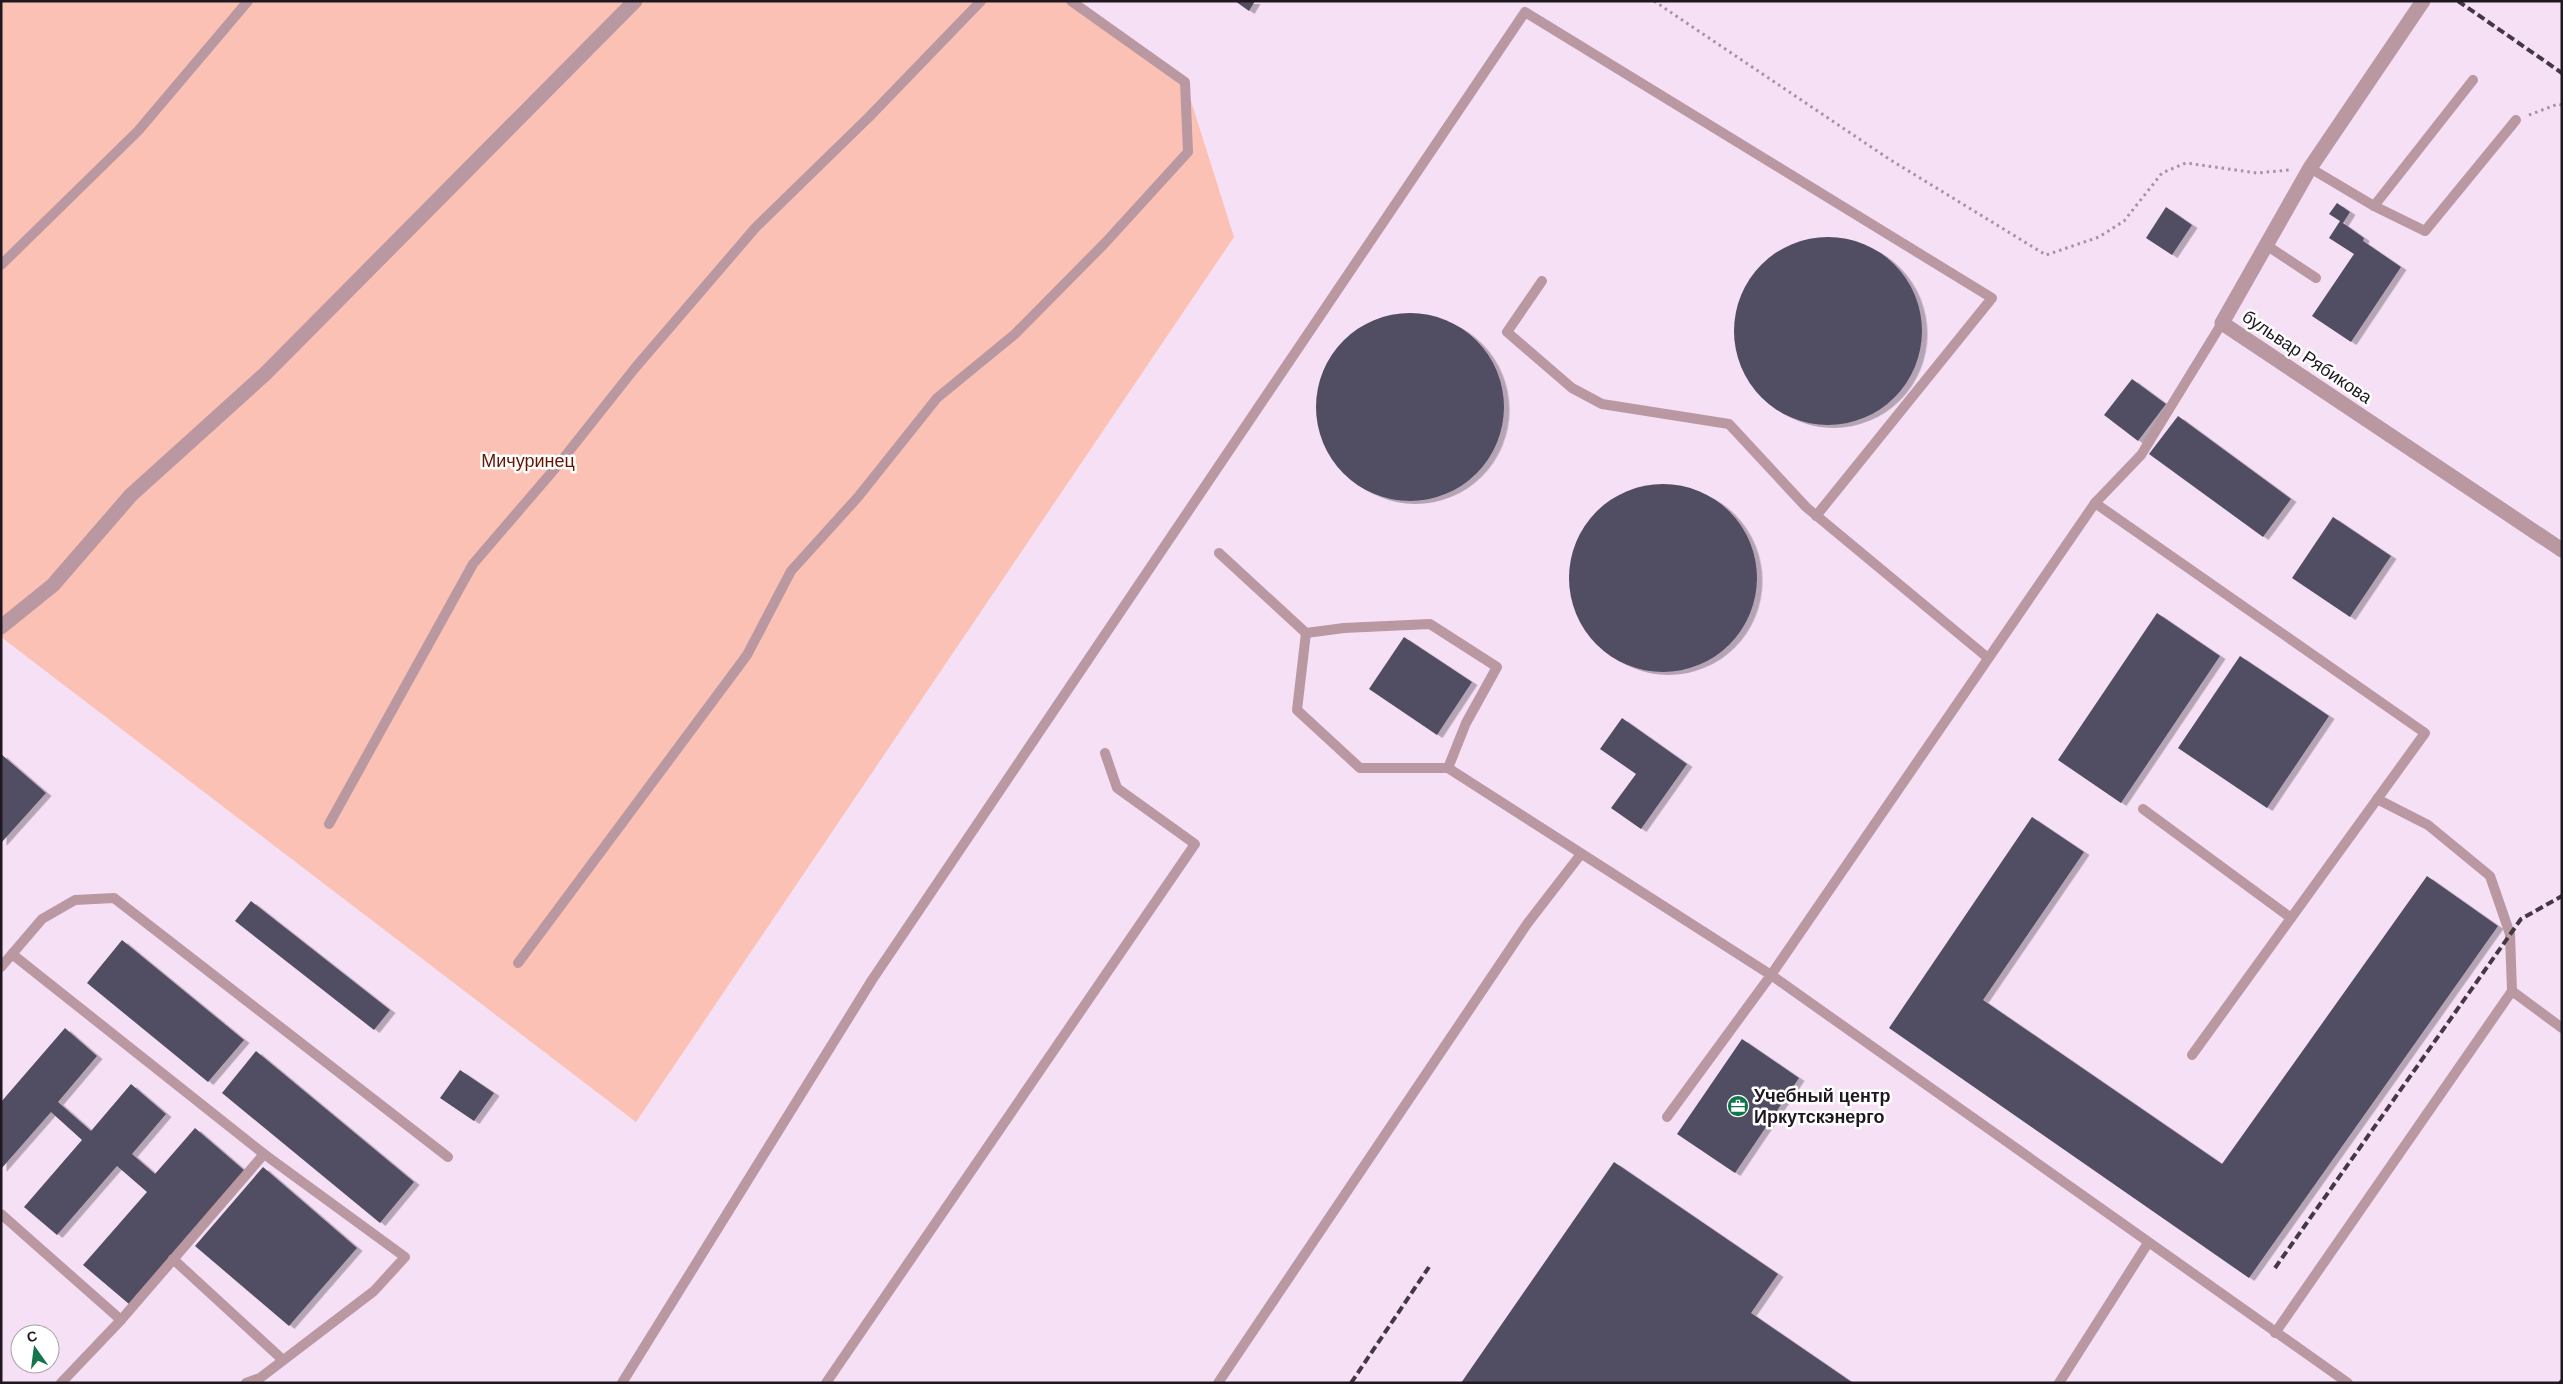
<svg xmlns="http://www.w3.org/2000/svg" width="2563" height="1384" font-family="Helvetica,sans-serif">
  <defs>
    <filter id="shadow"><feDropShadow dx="5.5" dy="3" stdDeviation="0" flood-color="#0004"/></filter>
  </defs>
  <rect width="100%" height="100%" fill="#f6e0f6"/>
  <!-- green -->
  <polygon fill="#fbc1b4" points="1,1 1071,1 1185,82 1234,237 636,1122 1,637"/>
  <!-- building -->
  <g fill="#514d64" filter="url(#shadow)">
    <polygon points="1235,1 1255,1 1249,11"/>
    <polygon points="2337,203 2350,212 2343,223 2364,238 2363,241 2401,267 2351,342 2312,316 2354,254 2329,238 2340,221 2329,214"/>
    <polygon points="2166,207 2192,225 2172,255 2146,238"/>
    <circle cx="1828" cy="331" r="94"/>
    <circle cx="1410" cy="407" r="94"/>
    <polygon points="2132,379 2166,404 2138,441 2104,415"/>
    <polygon points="2178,416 2291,499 2263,537 2149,454"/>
    <circle cx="1663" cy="578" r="94"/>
    <polygon points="2333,517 2391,556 2350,617 2292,578"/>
    <polygon points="2157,613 2220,656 2121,803 2058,760"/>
    <polygon points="1404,637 1472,682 1437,735 1369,689"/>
    <polygon points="2240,656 2329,716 2267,808 2178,748"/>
    <polygon points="1622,718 1687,764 1641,829 1611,808 1636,774 1600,749"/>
    <polygon points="1,754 46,793 1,843"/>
    <polygon points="2032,817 2084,852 1983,1000 2222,1164 2427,876 2498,926 2249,1278 1889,1028"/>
    <polygon points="251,901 390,1010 374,1030 235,921"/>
    <polygon points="122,940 244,1040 208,1082 87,983"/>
    <polygon points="65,1028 97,1056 58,1102 91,1131 131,1084 166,1114 132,1154 155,1174 195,1128 245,1171 129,1304 83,1265 147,1192 117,1166 57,1235 24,1207 82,1140 51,1112 1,1169 1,1102"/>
    <polygon points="1742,1039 1799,1078 1735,1173 1677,1134"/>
    <polygon points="256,1051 414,1182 380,1223 222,1093"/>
    <polygon points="460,1070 494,1093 474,1121 440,1098"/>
    <polygon points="1614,1162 1778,1274 1751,1313 1853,1383 1461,1383"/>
    <polygon points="263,1167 357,1248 289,1326 195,1246"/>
  </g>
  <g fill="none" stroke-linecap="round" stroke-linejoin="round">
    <!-- path -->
    <g stroke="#a393a3" stroke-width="3" stroke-dasharray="2.5 4" stroke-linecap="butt">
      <polyline points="1654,1 1889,159 2046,255 2099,237 2124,221 2162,173 2186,163 2257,173 2289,170"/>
      <polyline points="2529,115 2558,104 2562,105"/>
    </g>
    <!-- lane -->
    <g stroke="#b998a1" stroke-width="10">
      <polyline points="2310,168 2374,206 2425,231 2516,120"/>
      <polyline points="2374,206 2473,80"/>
      <polyline points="2266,245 2316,278"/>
      <polyline points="1,265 138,131 248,1"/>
      <polyline points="1542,281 1507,332 1572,388 1602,404 1729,424 1806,507 1988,658"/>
      <polyline points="2095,503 2425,733 2192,1055"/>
      <polyline points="1219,553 1306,633 1344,628 1430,624 1497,667 1466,723 1448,768"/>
      <polyline points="1306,633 1297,710 1360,768 1448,768 1771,975 2348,1383"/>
      <polyline points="2377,799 2428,825 2490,876 2510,934 2512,991"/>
      <polyline points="2143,809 2291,918"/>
      <polyline points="329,824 473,564 558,465 635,368 756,227 869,117 981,1"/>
      <polyline points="12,954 264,1154"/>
      <polyline points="518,963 747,655 791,571 858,497 937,398 1015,334 1105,243 1188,152 1185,82 1071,1"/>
      <polyline points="1,967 42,919 75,900 114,898 448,1157"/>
      <polyline points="1667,1117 1771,975 2095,503 2141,455 2222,323"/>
      <polyline points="1,1214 121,1320"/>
      <polyline points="173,1259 283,1360"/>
      <polyline points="2275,1333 2512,991 2562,1028"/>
      <polyline points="61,1383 121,1320 264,1154 405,1257 374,1291 260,1378 246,1383"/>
      <polyline points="622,1383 872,980 1525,12 1992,298 1816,516"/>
      <polyline points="826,1383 1195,844 1117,788 1105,753"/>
      <polyline points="1218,1383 1527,924 1581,854"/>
      <polyline points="2059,1383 2148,1243"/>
    </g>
    <!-- street -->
    <g stroke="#b998a1" stroke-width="15">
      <polyline points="2423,1 2310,168 2222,323 2562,550"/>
      <polyline points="1,627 53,585 131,495 265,374 635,1"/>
    </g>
    <!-- rail -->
    <g stroke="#433843" stroke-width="4" stroke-dasharray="8 4" stroke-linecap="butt">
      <polyline points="2458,1 2562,73"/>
      <polyline points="2275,1268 2521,919 2562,896"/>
      <polyline points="1351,1383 1429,1267"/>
      <polyline points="2560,1383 2562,1381"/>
    </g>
  </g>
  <!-- icons -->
  <defs>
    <g id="office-disc" transform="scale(1.125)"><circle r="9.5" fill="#13754c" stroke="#fff"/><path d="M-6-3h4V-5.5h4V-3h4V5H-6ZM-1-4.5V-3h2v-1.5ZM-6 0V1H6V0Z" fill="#fff"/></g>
  </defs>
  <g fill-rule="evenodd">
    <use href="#office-disc" x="1738" y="1106"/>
  </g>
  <g text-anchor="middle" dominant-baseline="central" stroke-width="5" stroke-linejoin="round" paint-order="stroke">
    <!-- street labels -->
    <g font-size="18" fill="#201820" stroke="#fff">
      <text transform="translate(2307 357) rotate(34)">бульвар Рябикова</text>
    </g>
    <!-- park labels -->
    <g font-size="18" fill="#681402" stroke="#fff">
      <text x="528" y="461">Мичуринец</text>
    </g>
    <!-- poi labels -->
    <g font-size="18" font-weight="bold" fill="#201820" stroke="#fff" text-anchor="start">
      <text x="1754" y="1096">Учебный центр<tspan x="1754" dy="21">Иркутскэнерго</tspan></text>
    </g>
  </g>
  <!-- border -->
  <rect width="2563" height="1384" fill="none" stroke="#201820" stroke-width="5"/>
  <!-- north arrow -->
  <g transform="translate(35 1349) rotate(346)"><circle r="24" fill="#ffffff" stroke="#a6a3a6"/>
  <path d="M0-4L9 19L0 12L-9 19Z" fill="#13754c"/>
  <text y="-8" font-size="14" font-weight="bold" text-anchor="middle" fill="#201820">С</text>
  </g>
</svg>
